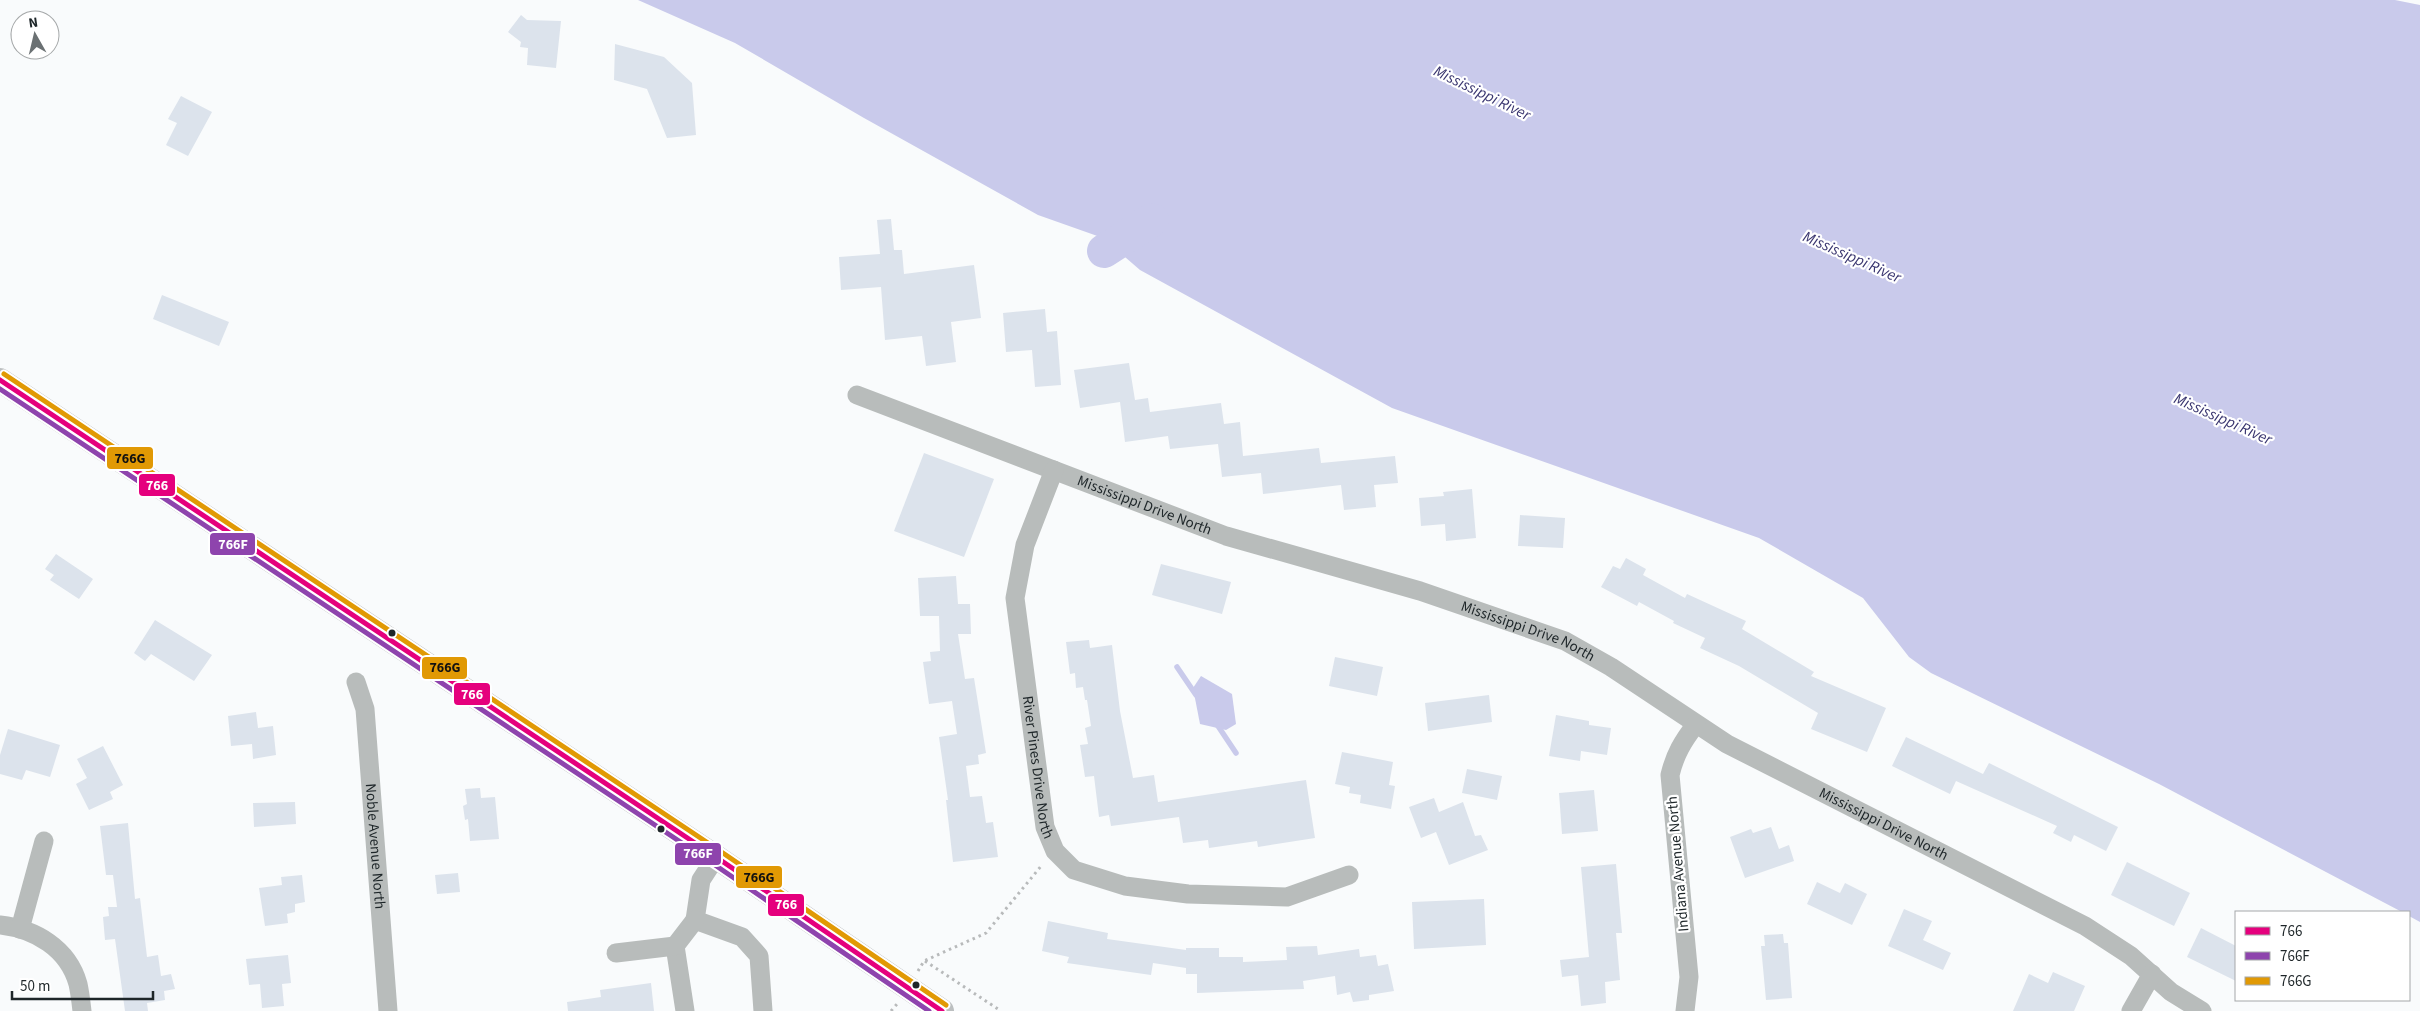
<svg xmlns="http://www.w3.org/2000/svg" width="2420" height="1011" font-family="'Source Sans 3',sans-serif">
  <rect width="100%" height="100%" fill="#f9fbfc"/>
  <!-- water -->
  <g fill="#c9caeb">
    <polygon points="638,0 2395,0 2420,5 2420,922 2409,916 2409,912 2402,912 2159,784 1931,673 1909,657 1863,598 1759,538 1392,408 1140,270 1103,238 1038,215 864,118 735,43"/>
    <polygon points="1201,676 1232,694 1236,724 1226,730 1200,724 1193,688"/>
  </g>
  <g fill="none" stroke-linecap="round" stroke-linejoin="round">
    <!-- stream -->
    <g stroke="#c9caeb" stroke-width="5.5">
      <polyline points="1177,667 1196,695"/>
      <polyline points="1216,723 1236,753"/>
    </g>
    <!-- river -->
    <polyline stroke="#c9caeb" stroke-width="34" points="1104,251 1152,220"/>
  </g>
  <!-- building -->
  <g fill="#dce3ec">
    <polygon points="521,15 527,20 561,21 556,68 527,65 528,48 520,47 521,42 508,32"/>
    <polygon points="615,44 664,57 692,83 696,135 667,138 647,89 614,80"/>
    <polygon points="181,96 212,112 188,156 166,145 177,123 168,119"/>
    <polygon points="891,219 894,250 902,250 904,274 974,265 981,318 951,322 956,362 926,366 922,336 885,340 881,287 841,290 839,257 880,254 877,220"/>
    <polygon points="162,295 229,322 219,346 153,319"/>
    <polygon points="1045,309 1047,332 1057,331 1061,385 1035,387 1032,350 1006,352 1003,313"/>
    <polygon points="1129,363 1135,400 1148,398 1150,412 1221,403 1224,424 1240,422 1243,456 1319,448 1321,463 1395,456 1398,483 1374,485 1376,507 1344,510 1341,485 1263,494 1261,473 1222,477 1218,444 1170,449 1168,436 1125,442 1120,402 1080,408 1074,370"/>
    <polygon points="924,453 994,479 964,557 894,531"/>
    <polygon points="1472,489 1476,538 1446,541 1445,524 1421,526 1419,498 1444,496 1443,492"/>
    <polygon points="1520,515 1565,518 1563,548 1518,546"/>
    <polygon points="56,554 93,579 79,599 50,580 54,575 45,569"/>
    <polygon points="1626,558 1646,569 1643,575 1685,598 1687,594 1746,621 1742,629 1814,672 1811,676 1886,708 1867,752 1811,729 1818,713 1739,666 1700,648 1705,638 1673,623 1674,621 1639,602 1637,606 1601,587 1613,566 1620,569"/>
    <polygon points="1161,564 1231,582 1222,614 1152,595"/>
    <polygon points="956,576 958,604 970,604 971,634 958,634 965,679 974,678 986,753 978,755 979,764 966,766 970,797 982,796 986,823 993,822 998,857 953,862 946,800 948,800 939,737 957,734 952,701 929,704 923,662 931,661 930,652 940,651 939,616 920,616 918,578"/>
    <polygon points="155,620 212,655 194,681 151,654 145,661 134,653"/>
    <polygon points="1089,640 1090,648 1112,645 1120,711 1133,778 1154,775 1158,802 1306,780 1315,838 1258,847 1257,841 1209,848 1208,840 1183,843 1179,817 1111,826 1109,815 1099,817 1094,776 1085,777 1080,745 1088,744 1085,728 1091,726 1087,700 1085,700 1083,687 1076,688 1075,673 1070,674 1066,642"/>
    <polygon points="1335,657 1383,667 1377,696 1329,686"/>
    <polygon points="1489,695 1492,722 1428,731 1425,703"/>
    <polygon points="256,712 258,728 273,726 276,755 253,759 252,744 231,746 228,716"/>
    <polygon points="1556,715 1589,721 1589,725 1611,728 1607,755 1581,751 1580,761 1549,756"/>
    <polygon points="8,729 60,745 50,777 26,770 22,780 0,774 0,755"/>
    <polygon points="1906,737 1983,774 1989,763 2118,827 2106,851 2074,835 2071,842 2053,833 2057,826 1956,781 1950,794 1892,766"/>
    <polygon points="103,746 123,785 110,792 113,799 89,810 76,784 87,778 77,759"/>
    <polygon points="1342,752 1393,762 1389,785 1395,786 1391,809 1360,803 1361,795 1349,793 1350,787 1335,784"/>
    <polygon points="1467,769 1502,776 1497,800 1462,793"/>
    <polygon points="480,788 481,798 495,797 499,839 470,841 468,819 465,820 463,806 467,804 465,789"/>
    <polygon points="1594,790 1598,831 1562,834 1559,793"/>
    <polygon points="1434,798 1439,812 1463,802 1475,836 1481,835 1488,850 1449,865 1436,832 1421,838 1409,807"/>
    <polygon points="295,802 296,824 254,827 253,803"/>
    <polygon points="128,823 135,899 140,898 147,957 158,955 161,976 171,974 175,989 164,991 165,1000 147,1003 148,1011 125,1011 115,939 105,940 103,917 109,916 108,907 117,907 113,875 106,875 100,826"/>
    <polygon points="1771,827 1779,849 1789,845 1794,861 1745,878 1730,837 1751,829 1753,833"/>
    <polygon points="2127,862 2190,893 2174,926 2111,895"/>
    <polygon points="1616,864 1622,933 1616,933 1620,980 1605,982 1606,1003 1581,1006 1578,975 1562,977 1560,960 1589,957 1581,867"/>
    <polygon points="458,873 460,892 437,894 435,875"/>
    <polygon points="302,875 305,902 295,904 295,912 287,914 288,923 265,926 259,888 282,885 281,877"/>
    <polygon points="1817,882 1840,893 1845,883 1867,894 1852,925 1807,904"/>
    <polygon points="1484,899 1486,945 1414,949 1412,902"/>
    <polygon points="1904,909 1932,921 1923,940 1951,953 1943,970 1888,946"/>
    <polygon points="1048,921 1108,933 1107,939 1186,950 1186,948 1219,948 1219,957 1243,957 1243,962 1287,960 1286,947 1317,946 1318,955 1359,949 1360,957 1376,955 1378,966 1388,964 1394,991 1369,995 1369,1000 1353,1002 1350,992 1337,995 1335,976 1303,981 1304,989 1197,993 1197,974 1186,974 1186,968 1153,963 1151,975 1067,963 1069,957 1042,951"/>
    <polygon points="2201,928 2236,946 2236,981 2187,957"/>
    <polygon points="1783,934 1784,943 1788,943 1792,998 1766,1000 1761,946 1765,946 1764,935"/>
    <polygon points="288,955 291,983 282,984 284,1006 262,1008 260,984 249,985 246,959"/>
    <polygon points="2053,972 2085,986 2074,1011 2013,1011 2029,974 2048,983"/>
    <polygon points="651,983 654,1011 568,1011 567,1002 601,997 600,990"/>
  </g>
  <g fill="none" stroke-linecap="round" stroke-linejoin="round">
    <!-- path -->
    <g stroke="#b8babb" stroke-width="3" stroke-dasharray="2.5 4" stroke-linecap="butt">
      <polyline points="925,961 1001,1011"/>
      <polyline points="918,971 924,961 986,933 1042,865"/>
      <polyline points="891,1011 897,1004"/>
    </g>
    <!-- minor -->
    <g stroke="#b8bcbb" stroke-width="19">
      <path id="s1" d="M857,395L1226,536L1420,591L1565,641L1611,667L1727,744L2085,926L2131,956L2171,992L2202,1011"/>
      <path id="s2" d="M1054,470L1025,545L1015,598L1045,827L1055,851L1074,870L1125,886L1188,894L1287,897L1349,875"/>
      <path id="s3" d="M356,682L365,709L388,1011"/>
      <polyline points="716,857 701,880 695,920 742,937 759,956 763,1011"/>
      <path d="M0,925C35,929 68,948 78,984C80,993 81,1002 82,1011"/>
      <polyline points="20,929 44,841"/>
      <polyline points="675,946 685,1011"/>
      <polyline points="616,953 675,946 695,920"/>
      <path d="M1685,1011L1689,977L1670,775C1675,754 1683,741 1696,724"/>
      <polyline points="2131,1011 2152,974"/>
    </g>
    <!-- major -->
    <polyline stroke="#bcbfc0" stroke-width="24" points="0,380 716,857 942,1011"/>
    <!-- bus-1 casing -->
    <g stroke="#fff" stroke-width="9">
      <polyline id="bus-1" points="0,380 716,857 942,1011"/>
    </g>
    <!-- bus-2 casing -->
    <g stroke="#fff" stroke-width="9">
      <polyline id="bus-2" points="0,389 712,863 929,1011"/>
    </g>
    <!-- bus-3 casing -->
    <g stroke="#fff" stroke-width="9">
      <polyline id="bus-3" points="4,374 720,851 946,1005"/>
    </g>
    <!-- bus-1 -->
    <use href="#bus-1" stroke="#e5007d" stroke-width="5"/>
    <!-- bus-2 -->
    <use href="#bus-2" stroke="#8e44ad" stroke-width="5"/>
    <!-- bus-3 -->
    <use href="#bus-3" stroke="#e19904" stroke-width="5"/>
  </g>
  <!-- markers -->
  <g fill="#1e2629" stroke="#fff" stroke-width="2">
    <circle cx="392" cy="633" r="4.5"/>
    <circle cx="661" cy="829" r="4.5"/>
    <circle cx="916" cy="985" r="4.5"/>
  </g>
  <g text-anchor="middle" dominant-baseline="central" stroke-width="4.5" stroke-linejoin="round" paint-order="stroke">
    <!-- street labels -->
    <g font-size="15" fill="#1e2629" stroke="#fff">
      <text stroke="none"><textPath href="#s1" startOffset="308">Mississippi Drive North</textPath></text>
      <text stroke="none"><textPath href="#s1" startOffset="712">Mississippi Drive North</textPath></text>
      <text stroke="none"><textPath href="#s2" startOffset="305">River Pines Drive North</textPath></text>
      <text stroke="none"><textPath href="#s1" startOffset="1118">Mississippi Drive North</textPath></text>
      <text stroke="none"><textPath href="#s3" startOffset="166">Noble Avenue North</textPath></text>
      <text transform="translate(1678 864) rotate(-95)">Indiana Avenue North</text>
    </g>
    <!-- water labels -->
    <g font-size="16" font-style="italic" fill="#39356f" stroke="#fff">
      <text transform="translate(1482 93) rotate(26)">Mississippi River</text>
      <text transform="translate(1852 257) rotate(24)">Mississippi River</text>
      <text transform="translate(2223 419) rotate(24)">Mississippi River</text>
    </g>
  </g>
  <g stroke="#fff" stroke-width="2">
    <rect x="106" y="446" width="48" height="24" rx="5" fill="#e19904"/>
    <rect x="138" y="473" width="38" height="24" rx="5" fill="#e5007d"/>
    <rect x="209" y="532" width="47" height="24" rx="5" fill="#8e44ad"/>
    <rect x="421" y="656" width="47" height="24" rx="5" fill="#e19904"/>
    <rect x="453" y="682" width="38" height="24" rx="5" fill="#e5007d"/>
    <rect x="674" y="842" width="48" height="24" rx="5" fill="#8e44ad"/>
    <rect x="735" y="865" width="48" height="24" rx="5" fill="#e19904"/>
    <rect x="767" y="893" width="38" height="24" rx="5" fill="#e5007d"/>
  </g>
  <g font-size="14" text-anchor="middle" font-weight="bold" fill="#fff">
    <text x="157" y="490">766</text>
    <text x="233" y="549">766F</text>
    <text x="472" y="699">766</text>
    <text x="698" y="858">766F</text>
    <text x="786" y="909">766</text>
  </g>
  <g font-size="14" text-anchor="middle" font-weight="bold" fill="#111">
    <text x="130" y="463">766G</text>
    <text x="445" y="672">766G</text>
    <text x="759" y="882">766G</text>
  </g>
  <!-- legend -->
  <rect x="2235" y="911" width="175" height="90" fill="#ffffff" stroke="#a5a8a9"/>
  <rect x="2245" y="927" width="25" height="8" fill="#e5007d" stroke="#a5a8a9"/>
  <text x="2280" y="936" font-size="15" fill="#1e2629">766</text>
  <rect x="2245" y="952" width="25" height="8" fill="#8e44ad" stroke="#a5a8a9"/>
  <text x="2280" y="961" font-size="15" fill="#1e2629">766F</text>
  <rect x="2245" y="977" width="25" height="8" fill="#e19904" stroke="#a5a8a9"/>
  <text x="2280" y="986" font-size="15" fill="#1e2629">766G</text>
  <!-- north arrow -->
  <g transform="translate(35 35) rotate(352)"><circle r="24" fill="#ffffff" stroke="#a5a8a9"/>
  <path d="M0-4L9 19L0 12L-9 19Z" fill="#6b7173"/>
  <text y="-8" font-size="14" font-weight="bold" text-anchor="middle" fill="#1e2629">N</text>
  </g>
  <!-- scale -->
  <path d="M12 991v8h141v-8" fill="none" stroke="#1e2629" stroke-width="2.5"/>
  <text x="20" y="991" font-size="15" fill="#1e2629" stroke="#ffffff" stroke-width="4" paint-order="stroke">50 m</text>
</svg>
